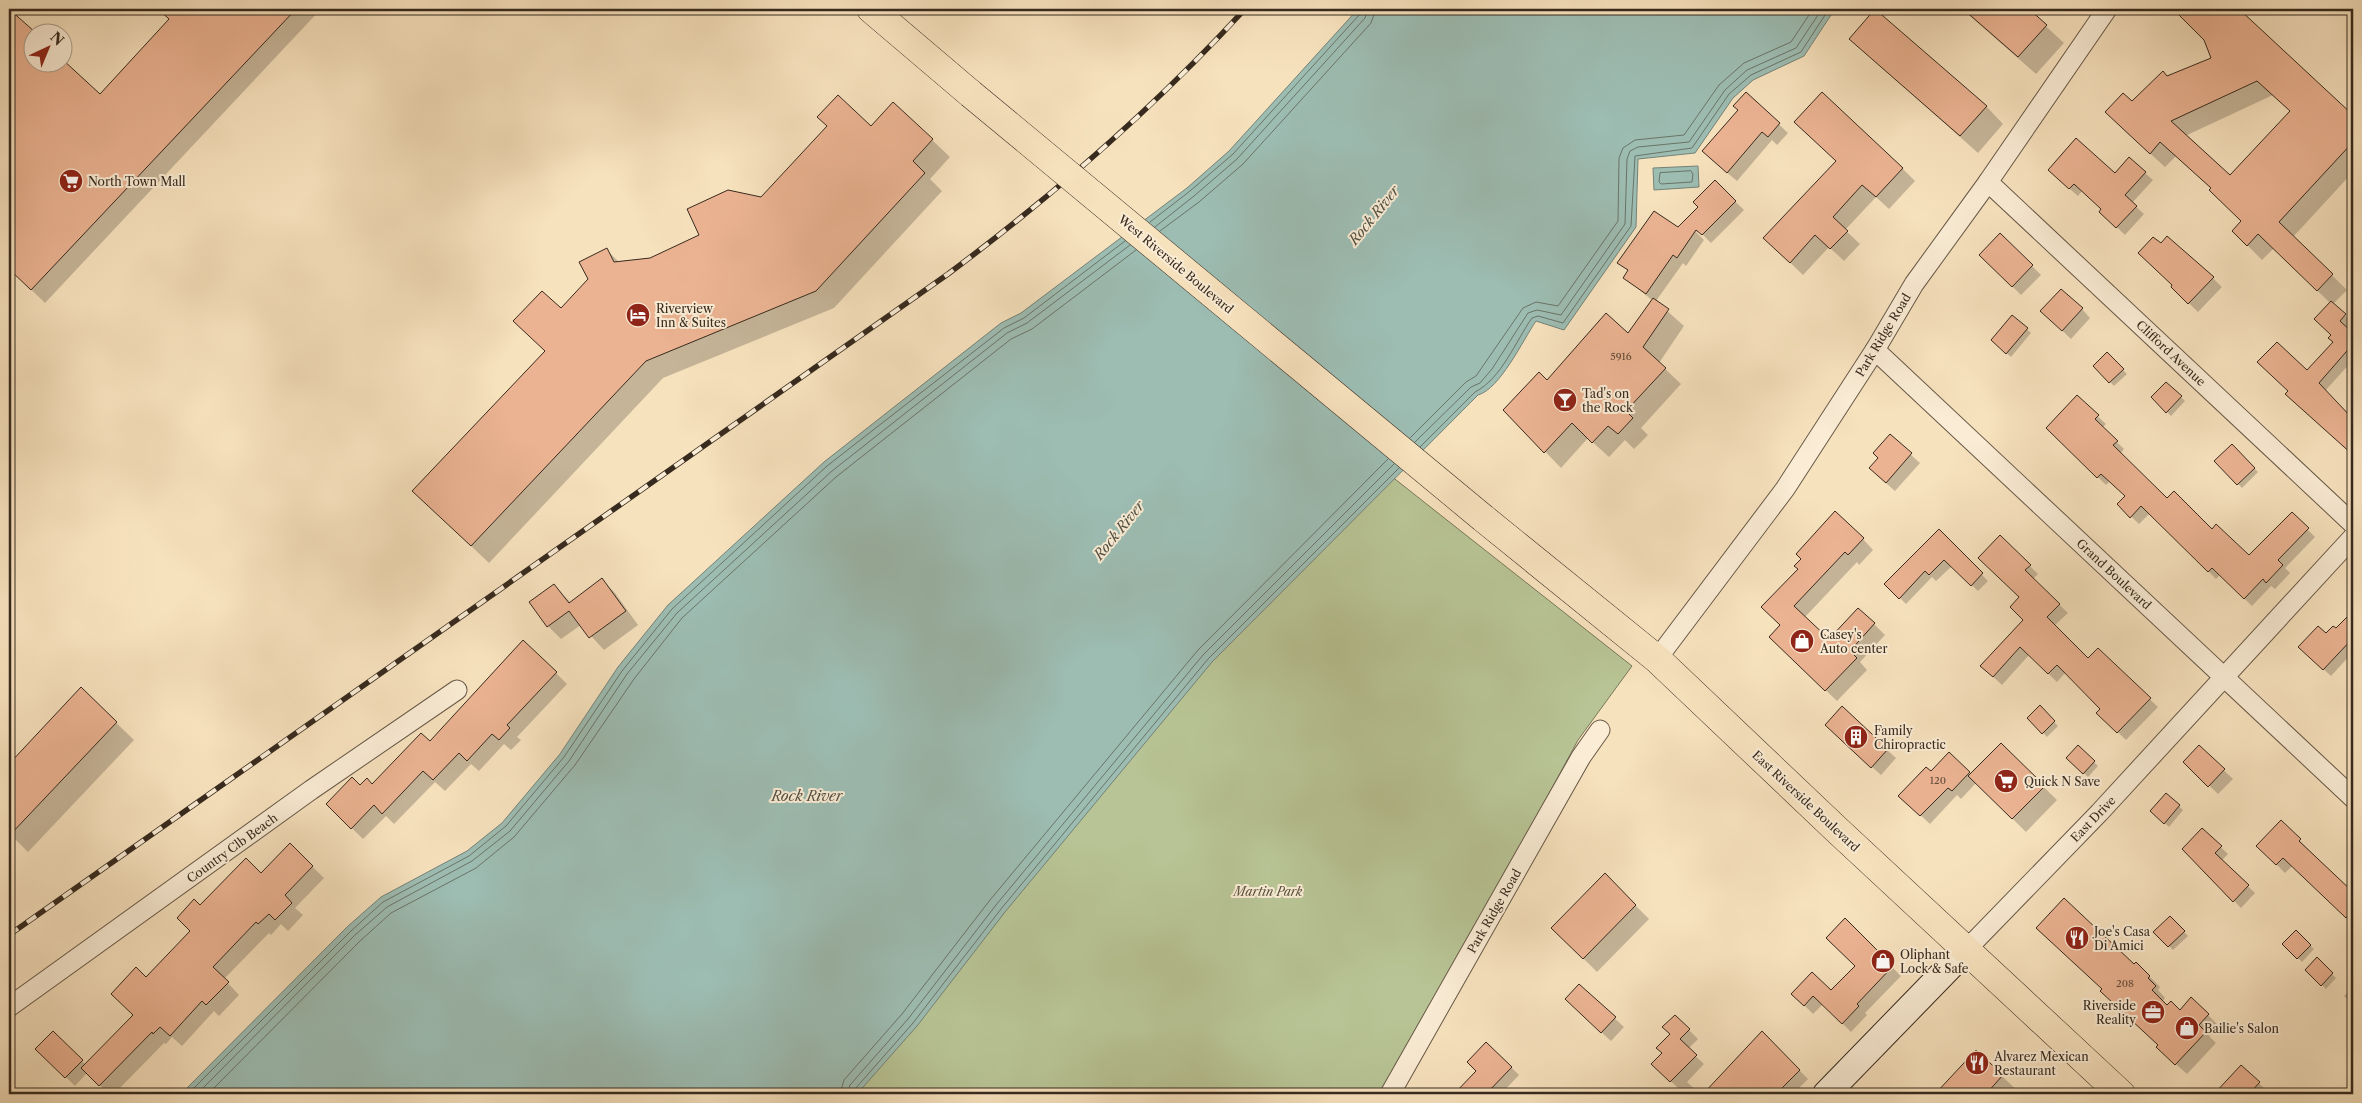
<svg xmlns="http://www.w3.org/2000/svg" width="2362" height="1103" font-family="'Libre Caslon Text',serif">
  <rect width="100%" height="100%" fill="#f7e2be"/>
  <filter id="stains"><feTurbulence type="fractalNoise" baseFrequency=".004" numOctaves="4"/><feColorMatrix values="0 0 0 0 .2 0 0 0 0 .09 0 0 0 0 .02 0 0 0 .5 -.17"/></filter>
  <radialGradient id="worn" r=".72"><stop offset=".6" stop-color="#630" stop-opacity="0"/><stop offset="1" stop-color="#630" stop-opacity=".3"/></radialGradient>
  <!-- green -->
  <polygon fill="#b8c495" stroke="#78775a" points="1386,472 1632,666 1578,740 1467,946 1381,1094 846,1094 1101,777"/>
  <!-- water -->
  <g fill="#9dbdb3" stroke="#748277">
    <path d="M1358,9H1835L1804,56L1753,80L1733,98L1695,153L1638,159L1636,227L1564,330L1536,321C1523,340 1500,389 1478,395L1212,662L1005,912L917,1026L857,1094H181L347,927L381,897L467,851L502,823L560,754L618,667L668,605L824,462L1001,323L1021,313L1187,188L1229,151Z"/>
    <polygon points="1698,166 1699,187 1654,190 1653,168"/>
  </g>
  <!-- shadow -->
  <g fill="#0003" fill-rule="evenodd">
    <polygon points="159,9 321,9 45,303 9,268 9,10 33,32 32,62 100,95 171,20"/>
    <polygon points="1962,9 2027,9 2064,43 2036,74"/>
    <path d="M2180,9H2238L2353,117V172L2293,237L2347,290L2333,304L2352,322L2346,329L2353,335V360L2325,391L2353,420V454L2294,401L2307,372L2335,342L2330,303L2274,248L2262,260L2233,231L2243,222L2212,189L2176,156L2165,167L2121,127L2132,103L2167,77L2213,59L2205,39L2178,13ZM2273,95L2291,112L2230,176L2185,136Z"/>
    <polygon points="1850,39 1986,106 2003,124 1978,153"/>
    <polygon points="1746,93 1788,133 1777,145 1772,140 1737,181 1712,160"/>
    <polygon points="893,103 950,157 930,179 942,191 834,308 663,378 489,563 432,509 546,351 561,310 589,280 607,250 620,263 650,259 700,236 871,128"/>
    <polygon points="1837,161 1902,168 1915,181 1889,209 1876,197 1845,230 1860,244 1844,261 1829,247 1803,275 1778,251"/>
    <polygon points="2145,173 2153,180 2132,203 2144,214 2125,235 2101,212 2103,210 2082,191 2078,196 2057,178"/>
    <polygon points="1715,182 1744,210 1711,243 1698,230 1696,232 1704,240 1686,266 1683,263 1656,301 1684,326 1659,363 1681,384 1641,428 1648,435 1634,449 1625,440 1609,457 1588,438 1561,468 1505,410 1547,382 1628,335 1653,301 1625,278 1629,272 1619,262 1678,229 1700,207"/>
    <polygon points="2001,235 2041,275 2021,295 1981,255"/>
    <polygon points="2161,245 2196,262 2222,287 2198,312 2172,287 2174,286"/>
    <polygon points="2082,309 2090,318 2071,339 2051,320"/>
    <polygon points="2013,317 2031,333 2011,357 1996,344"/>
    <polygon points="2107,354 2127,374 2114,386 2095,366"/>
    <polygon points="2166,383 2185,401 2171,416 2152,397"/>
    <polygon points="2077,397 2106,424 2102,428 2124,449 2120,454 2167,500 2249,557 2292,514 2315,537 2285,568 2290,573 2275,589 2271,586 2252,606 2220,575 2216,579 2150,513 2139,524 2118,504 2126,496 2110,481 2106,485 2048,428"/>
    <polygon points="1890,436 1920,463 1895,491 1879,477 1879,458"/>
    <polygon points="2232,446 2258,472 2242,488 2216,461"/>
    <polygon points="1939,531 1988,581 1978,591 1952,566 1936,581 1932,577 1906,604 1886,584"/>
    <polygon points="2000,537 2038,574 2033,579 2068,613 2054,626 2088,660 2098,650 2158,707 2126,740 2098,713 2102,709 2066,672 2057,682 2029,655 2002,685 1990,674 2025,620 2021,597"/>
    <polygon points="1863,539 1873,550 1859,565 1857,562 1805,617 1829,641 1874,624 1885,635 1860,662 1867,670 1837,701 1770,637 1781,625 1763,607"/>
    <polygon points="602,580 615,593 638,625 604,650 581,625 561,639 548,626 554,585 571,603"/>
    <polygon points="2353,623 2353,652 2331,676 2307,654 2326,635"/>
    <polygon points="556,673 567,684 517,737 521,740 511,750 504,744 479,771 471,764 445,791 435,782 394,824 386,816 363,839 327,804 360,787 372,785 430,743"/>
    <polygon points="81,689 134,740 28,852 9,833 9,765"/>
    <polygon points="2040,707 2058,726 2047,737 2029,718"/>
    <polygon points="1835,733 1887,750 1896,758 1881,775"/>
    <polygon points="2001,745 2057,800 2026,832 1976,783 1961,799 1957,795 1930,824 1900,796 1931,773 1949,754 1971,775"/>
    <polygon points="2078,747 2098,766 2088,777 2068,758"/>
    <polygon points="2199,747 2233,779 2218,794 2185,762"/>
    <polygon points="2166,795 2183,810 2169,827 2156,815"/>
    <polygon points="2281,822 2353,894 2353,922 2293,865 2285,873 2258,846"/>
    <polygon points="2203,830 2228,854 2221,861 2255,893 2241,908 2184,849"/>
    <polygon points="290,845 324,878 295,908 303,915 288,931 281,924 271,935 269,933 224,979 239,995 219,1016 214,1011 182,1046 172,1037 166,1044 164,1043 114,1094 109,1094 87,1073 75,1086 37,1049 53,1033 86,1065 134,1015 146,978 192,931 200,907 261,875"/>
    <polygon points="1605,875 1649,919 1597,972 1553,928"/>
    <polygon points="2170,918 2188,936 2173,950 2155,932"/>
    <polygon points="2296,932 2314,949 2302,962 2284,944"/>
    <polygon points="1870,945 1901,976 1865,1013 1867,1015 1851,1032 1823,1004 1813,1014 1793,994 1831,992 1857,966"/>
    <polygon points="2317,959 2336,978 2326,989 2307,970"/>
    <polygon points="2136,963 2160,987 2158,990 2165,998 2162,1002 2167,1007 2180,1011 2208,1015 2219,1026 2209,1036 2216,1043 2187,1074 2168,1057 2159,1045 2134,965"/>
    <polygon points="1579,985 1624,1027 1611,1041 1575,1008"/>
    <polygon points="2353,987 2353,1005 2344,996"/>
    <polygon points="1675,1016 1698,1039 1688,1049 1704,1064 1687,1082 1700,1094 1674,1094 1679,1089 1653,1064 1663,1053 1671,1034"/>
    <polygon points="1762,1033 1808,1079 1793,1094 1705,1094"/>
    <polygon points="1486,1043 1519,1075 1501,1094 1456,1094 1478,1071"/>
    <polygon points="1976,1052 2021,1094 1940,1094 1938,1092"/>
    <polygon points="2241,1066 2268,1092 2266,1094 2223,1094 2219,1090"/>
    <polygon points="2352,1082 2353,1094 2341,1094"/>
  </g>
  <g fill="none" stroke-linecap="round" stroke-linejoin="round">
    <!-- shore -->
    <g stroke="#6a7468" stroke-width="1">
      <polygon points="1691,171 1693,174 1692,182 1661,184 1659,182 1660,173"/>
      <polyline points="1150,222 1190,191 1233,154 1360,14 1362,9"/>
      <polyline points="1155,227 1194,196 1237,159 1365,18 1368,9"/>
      <polyline points="1160,231 1199,202 1243,164 1371,23 1376,9"/>
      <polyline points="1410,438 1466,382 1476,376 1523,308 1536,302 1558,306 1618,221 1619,158 1623,148 1635,140 1684,135 1719,85 1744,63 1791,42 1813,9"/>
      <polyline points="1415,442 1471,387 1480,383 1492,369 1528,313 1537,310 1561,315 1625,224 1627,159 1630,151 1638,147 1689,142 1725,90 1747,70 1796,48 1822,9"/>
      <path d="M1420,447L1475,392C1502,378 1515,342 1532,318L1538,316L1563,323L1631,226L1635,156L1692,148L1729,94L1751,75L1801,52L1829,9"/>
      <polyline points="188,1094 351,931 383,902 469,856 506,826 564,757 622,671 672,609 827,466 1004,328 1024,318 1125,241"/>
      <polyline points="197,1094 355,935 387,907 472,861 510,831 569,761 627,674 677,613 832,471 1007,333 1027,323 1130,245"/>
      <polyline points="208,1094 360,941 391,913 476,868 514,837 575,765 634,679 682,618 836,477 1011,339 1032,329 1136,250"/>
      <polyline points="840,1094 844,1080 902,1014 990,900 1198,650 1388,459"/>
      <polyline points="847,1094 850,1085 908,1019 996,905 1203,655 1394,464"/>
      <polyline points="853,1094 855,1089 913,1023 1001,909 1208,659 1399,468"/>
    </g>
  </g>
  <!-- building -->
  <g fill="#ebb392" stroke="#372a1e" fill-rule="evenodd">
    <polygon points="9,9 35,32 32,32 32,62 62,62 62,59 100,94 169,19 158,9 296,9 31,290 9,269"/>
    <polygon points="1875,9 1987,106 1960,136 1849,39"/>
    <polygon points="1963,9 2029,9 2047,25 2018,57"/>
    <path d="M2173,9H2239L2353,115V142L2279,222L2333,274L2317,291L2258,234L2247,246L2232,231L2241,221L2209,190L2211,188L2160,142L2150,154L2105,112L2123,93L2132,101L2163,71L2167,76L2211,58L2204,40ZM2257,81L2290,111L2230,175L2171,121Z"/>
    <polygon points="1746,92 1780,123 1768,137 1762,132 1727,173 1702,151 1738,110 1733,106"/>
    <polygon points="1822,92 1903,168 1876,197 1862,185 1833,217 1848,231 1830,249 1815,235 1790,263 1763,238 1836,161 1794,122"/>
    <polygon points="838,95 871,126 893,102 933,139 913,161 925,173 816,291 646,361 471,546 412,491 545,351 513,321 542,291 561,308 588,279 579,262 607,248 614,262 650,258 699,235 687,209 728,190 761,197 827,126 817,117"/>
    <polygon points="2076,138 2115,173 2129,157 2146,172 2125,195 2137,206 2116,228 2099,212 2101,209 2074,184 2069,189 2048,170"/>
    <polygon points="1715,180 1736,201 1702,235 1696,230 1677,258 1673,255 1646,294 1623,278 1628,270 1617,263 1654,211 1678,227 1698,207 1693,202"/>
    <polygon points="2000,233 2033,265 2012,287 1979,255"/>
    <polygon points="2167,236 2214,277 2188,304 2171,287 2172,285 2138,253 2153,237 2161,243"/>
    <polygon points="2061,289 2083,308 2062,331 2040,311"/>
    <polygon points="1653,298 1669,309 1643,347 1666,368 1626,411 1633,418 1618,434 1608,426 1592,443 1572,423 1544,453 1503,410 1539,372 1547,380 1606,313 1628,333"/>
    <polygon points="2331,301 2346,314 2340,321 2353,333 2353,344 2319,383 2353,419 2353,455 2285,394 2288,391 2257,362 2277,342 2307,370 2333,342 2328,338 2331,335 2314,319"/>
    <polygon points="2012,315 2028,328 2006,354 1991,340"/>
    <polygon points="2107,352 2124,369 2109,383 2093,366"/>
    <polygon points="2166,382 2182,396 2166,413 2151,397"/>
    <polygon points="2077,395 2099,415 2095,419 2118,441 2113,445 2167,498 2174,491 2212,529 2216,524 2249,555 2292,512 2309,528 2278,560 2283,565 2266,583 2263,579 2244,599 2212,568 2208,572 2141,506 2130,518 2117,504 2125,496 2101,474 2097,478 2046,428"/>
    <polygon points="1890,434 1912,453 1886,483 1869,468 1878,458 1873,453"/>
    <polygon points="2232,444 2255,468 2237,485 2214,461"/>
    <polygon points="1835,511 1864,538 1848,555 1845,552 1794,606 1829,639 1858,608 1875,623 1850,651 1857,658 1825,691 1769,637 1780,625 1761,607 1798,569 1794,566 1801,559 1796,554"/>
    <polygon points="1939,529 1983,573 1971,586 1944,560 1929,575 1925,571 1899,599 1884,584"/>
    <polygon points="2000,535 2031,565 2025,570 2060,604 2047,617 2088,658 2098,648 2151,698 2117,733 2096,713 2100,709 2057,665 2048,674 2020,647 1993,677 1980,666 2023,620 2010,607 2019,597 1978,558"/>
    <polygon points="602,578 626,611 589,638 569,611 547,627 529,602 554,584 569,603"/>
    <polygon points="2353,611 2353,638 2323,670 2298,647 2318,626 2326,633 2333,626 2336,628"/>
    <polygon points="523,640 557,672 507,725 510,728 499,740 492,734 467,761 459,753 433,780 423,771 382,814 374,805 351,829 326,804 352,777 360,785 367,778 372,784 421,733 430,741"/>
    <polygon points="81,687 117,722 9,836 9,764"/>
    <polygon points="2040,705 2055,721 2042,734 2027,718"/>
    <polygon points="1842,706 1888,749 1871,768 1825,725"/>
    <polygon points="2001,743 2045,786 2012,819 1968,776"/>
    <polygon points="2078,745 2095,761 2083,774 2066,758"/>
    <polygon points="2199,745 2225,769 2208,787 2183,762"/>
    <polygon points="1949,752 1970,772 1952,791 1948,788 1920,816 1898,796 1926,767 1931,771"/>
    <polygon points="2166,793 2180,805 2164,824 2150,811"/>
    <polygon points="2281,820 2301,839 2299,841 2353,892 2353,909 2346,918 2283,858 2276,865 2256,846"/>
    <polygon points="2202,828 2222,846 2215,853 2249,885 2233,902 2182,849"/>
    <polygon points="290,843 313,866 285,895 292,903 275,920 269,914 258,924 256,922 213,967 229,982 206,1005 202,1001 170,1036 160,1027 153,1034 152,1032 99,1086 81,1068 133,1015 111,994 136,967 146,977 190,931 177,918 194,899 200,905 246,858 261,873"/>
    <polygon points="1605,873 1636,905 1583,959 1551,928"/>
    <polygon points="2064,898 2134,964 2136,962 2150,976 2148,978 2156,986 2152,990 2167,1005 2171,1001 2180,1010 2191,997 2209,1014 2199,1025 2206,1032 2175,1065 2156,1047 2158,1045 2100,991 2102,989 2036,928"/>
    <polygon points="2170,916 2185,931 2168,947 2153,932"/>
    <polygon points="1845,918 1893,966 1857,1004 1859,1006 1842,1024 1813,996 1804,1006 1791,994 1812,972 1831,990 1855,966 1826,938"/>
    <polygon points="2296,930 2311,945 2297,959 2282,944"/>
    <polygon points="2317,957 2333,973 2321,986 2305,970"/>
    <polygon points="1579,984 1616,1017 1601,1033 1565,999"/>
    <polygon points="1675,1015 1690,1029 1680,1039 1697,1055 1670,1082 1651,1064 1662,1053 1656,1048 1670,1034 1662,1027"/>
    <polygon points="53,1031 83,1060 65,1078 35,1049"/>
    <polygon points="1762,1031 1800,1070 1776,1094 1703,1094"/>
    <polygon points="1486,1042 1512,1067 1486,1094 1454,1094 1476,1071 1467,1062"/>
    <polygon points="1976,1050 2003,1075 1986,1094 1935,1094"/>
    <polygon points="2241,1065 2260,1082 2249,1094 2214,1094"/>
  </g>
  <g fill="none" stroke-linecap="round" stroke-linejoin="round">
    <!-- street casing -->
    <g stroke="#675846" stroke-width="21">
      <g id="street">
        <polyline points="1988,182 2353,524"/>
        <polyline points="1875,350 2353,798"/>
        <polyline points="1657,659 1785,489 1875,350 1914,284 1988,182 2107,9"/>
        <polyline points="1966,950 2099,813 2353,537"/>
        <polyline points="9,1007 311,790 457,690"/>
        <polyline points="1390,1094 1581,757 1600,730"/>
      </g>
    </g>
    <!-- secondary casing -->
    <g stroke="#372a1e" stroke-width="28">
      <polyline id="secondary" points="1826,1094 1966,950"/>
    </g>
    <!-- primary casing -->
    <g stroke="#372a1e" stroke-width="29">
      <g id="primary">
        <polyline points="871,9 971,94"/>
        <polyline points="1483,518 1657,659 1836,829 2121,1094"/>
      </g>
    </g>
    <!-- street -->
    <use href="#street" stroke="#faecd5" stroke-width="19"/>
    <!-- secondary -->
    <use href="#secondary" stroke="#faecd5" stroke-width="26"/>
    <!-- primary -->
    <use href="#primary" stroke="#f7e2be" stroke-width="28"/>
    <!-- rail casing -->
    <g stroke="#372a1e" stroke-width="5.5">
      <path id="rail" d="M9,935L948,274C1055,194 1155,107 1245,9"/>
    </g>
    <!-- rail -->
    <use href="#rail" stroke="#faecd5" stroke-width="4" stroke-dasharray="11" stroke-linecap="butt"/>
    <!-- primary-bridge casing -->
    <g stroke="#372a1e" stroke-width="29" stroke-linecap="butt">
      <polyline id="primary-bridge" points="971,94 1483,518"/>
    </g>
    <!-- primary-bridge -->
    <use href="#primary-bridge" stroke="#f7e2be" stroke-width="28"/>
  </g>
  <!-- icons -->
  <defs>
    <g id="supermarket-disc" transform="scale(1.25)"><circle r="9.5" fill="#8f2418" stroke="#faecd5"/><path d="M-6-5.5h2.5l.6 2H6L4.5 2H-2.5L-4.4-4H-6ZM-1.5 3.2a1.3 1.3 0 1 0 .1 0ZM3 3.2a1.3 1.3 0 1 0 .1 0Z" fill="#fff"/></g>
    <g id="hotel-disc" transform="scale(1.25)"><circle r="9.5" fill="#8f2418" stroke="#faecd5"/><path d="M-6-4.5h1.5V1H6V5H4.5V3h-9V5H-6ZM-4 0a1.8 1.8 0 1 1 3.6 0ZM.5 0V-2.5h3Q6-2.5 6 0Z" fill="#fff"/></g>
    <g id="bar-disc" transform="scale(1.25)"><circle r="9.5" fill="#8f2418" stroke="#faecd5"/><path d="M-6-5H6L.8 .8V4.5H3.5V6h-7V4.5H-.8V.8Z" fill="#fff"/></g>
    <g id="shop-disc" transform="scale(1.25)"><circle r="9.5" fill="#8f2418" stroke="#faecd5"/><path d="M-5-2.5h2.3a2.7 3.5 0 0 1 5.4 0H5L5.5 6h-11ZM-1.5-2.5h3a1.5 2.3 0 0 0-3 0Z" fill="#fff"/></g>
    <g id="building-disc" transform="scale(1.25)"><circle r="9.5" fill="#8f2418" stroke="#faecd5"/><path d="M-4-6H4V6H1V3H-1V6H-4ZM-2.5-4.3h1.7v1.8h-1.7ZM.8-4.3h1.7v1.8H.8ZM-2.5-1h1.7V.8h-1.7ZM.8-1h1.7V.8H.8Z" fill="#fff"/></g>
    <g id="restaurant-disc" transform="scale(1.25)"><circle r="9.5" fill="#8f2418" stroke="#faecd5"/><path d="M-5-6h1v4h1v-4h1v4h1v-4h1v5L-1.5 .5V6h-2V.5L-5-1ZM5-6V6H3V1.5H1.5Q1.5-4 5-6Z" fill="#fff"/></g>
    <g id="office-disc" transform="scale(1.25)"><circle r="9.5" fill="#8f2418" stroke="#faecd5"/><path d="M-6-3h4V-5.5h4V-3h4V5H-6ZM-1-4.5V-3h2v-1.5ZM-6 0V1H6V0Z" fill="#fff"/></g>
  </defs>
  <g fill-rule="evenodd">
    <use href="#supermarket-disc" x="71" y="181"/>
    <use href="#hotel-disc" x="638" y="315"/>
    <use href="#bar-disc" x="1565" y="400"/>
    <use href="#shop-disc" x="1802" y="641"/>
    <use href="#building-disc" x="1856" y="737"/>
    <use href="#supermarket-disc" x="2006" y="781"/>
    <use href="#restaurant-disc" x="2077" y="938"/>
    <use href="#shop-disc" x="1883" y="961"/>
    <use href="#office-disc" x="2153" y="1012"/>
    <use href="#shop-disc" x="2187" y="1028"/>
    <use href="#restaurant-disc" x="1977" y="1063"/>
  </g>
  <g text-anchor="middle" dominant-baseline="central" stroke-width="4" stroke-linejoin="round" paint-order="stroke">
    <!-- number labels -->
    <g font-size="10" fill="#644c3b">
      <text x="1621" y="356">5916</text>
      <text x="1938" y="780">120</text>
      <text x="2125" y="983">208</text>
    </g>
    <!-- poi labels -->
    <g font-size="12" fill="#372a1e" stroke="#faecd5" text-anchor="start">
      <text x="88" y="181">North Town Mall</text>
      <text x="656" y="308">Riverview<tspan x="656" dy="14">Inn &amp; Suites</tspan></text>
      <text x="1582" y="393">Tad's on<tspan x="1582" dy="14">the Rock</tspan></text>
      <text x="1820" y="634">Casey's<tspan x="1820" dy="14">Auto center</tspan></text>
      <text x="1874" y="730">Family<tspan x="1874" dy="14">Chiropractic</tspan></text>
      <text x="2024" y="781">Quick N Save</text>
      <text x="2094" y="931">Joe's Casa<tspan x="2094" dy="14">Di Amici</tspan></text>
      <text x="1900" y="954">Oliphant<tspan x="1900" dy="14">Lock &amp; Safe</tspan></text>
      <text x="2136" y="1005" text-anchor="end">Riverside<tspan x="2136" dy="14">Reality</tspan></text>
      <text x="2204" y="1028">Bailie's Salon</text>
      <text x="1994" y="1056">Alvarez Mexican<tspan x="1994" dy="14">Restaurant</tspan></text>
    </g>
    <!-- street labels -->
    <g font-size="12" fill="#372a1e" stroke="#faecd5">
      <text transform="translate(1176 264) rotate(40)">West Riverside Boulevard</text>
      <text transform="translate(1883 335) rotate(-59)">Park Ridge Road</text>
      <text transform="translate(2171 353) rotate(43)">Clifford Avenue</text>
      <text transform="translate(2114 574) rotate(43)">Grand Boulevard</text>
      <text transform="translate(1806 801) rotate(43)">East Riverside Boulevard</text>
      <text transform="translate(2093 819) rotate(-46)">East Drive</text>
      <text transform="translate(232 848) rotate(-36)">Country Clb Beach</text>
      <text transform="translate(1494 911) rotate(-60)">Park Ridge Road</text>
    </g>
    <!-- park labels -->
    <g font-size="12" font-style="italic" fill="#57503c" stroke="#faecd5">
      <text x="1268" y="891">Martin Park</text>
    </g>
    <!-- water labels -->
    <g font-size="14" font-style="italic" fill="#504f43" stroke="#faecd5">
      <text transform="translate(1374 215) rotate(-51)">Rock River</text>
      <text transform="translate(1119 530) rotate(-51)">Rock River</text>
      <text x="807" y="796">Rock River</text>
    </g>
  </g>
  <!-- margin -->
  <rect width="2362" height="1103" fill="none" stroke="#f7e2be" stroke-width="30"/>
  <rect x="10" y="10" width="2342" height="1083" fill="none" stroke="#372a1e" stroke-width="2.5"/>
  <rect x="15" y="15" width="2332" height="1073" fill="none" stroke="#372a1e"/>
  <!-- north arrow -->
  <g transform="translate(48 48) rotate(44)"><circle r="24" fill="#faecd5" stroke="#ac9e8c"/>
  <path d="M0-4L9 19L0 12L-9 19Z" fill="#8f2418"/>
  <text y="-8" font-size="14" font-weight="bold" text-anchor="middle" fill="#372a1e">N</text>
  </g>
  <rect width="100%" height="100%" filter="url(#stains)"/>
  <rect width="100%" height="100%" fill="url(#worn)"/>
</svg>
